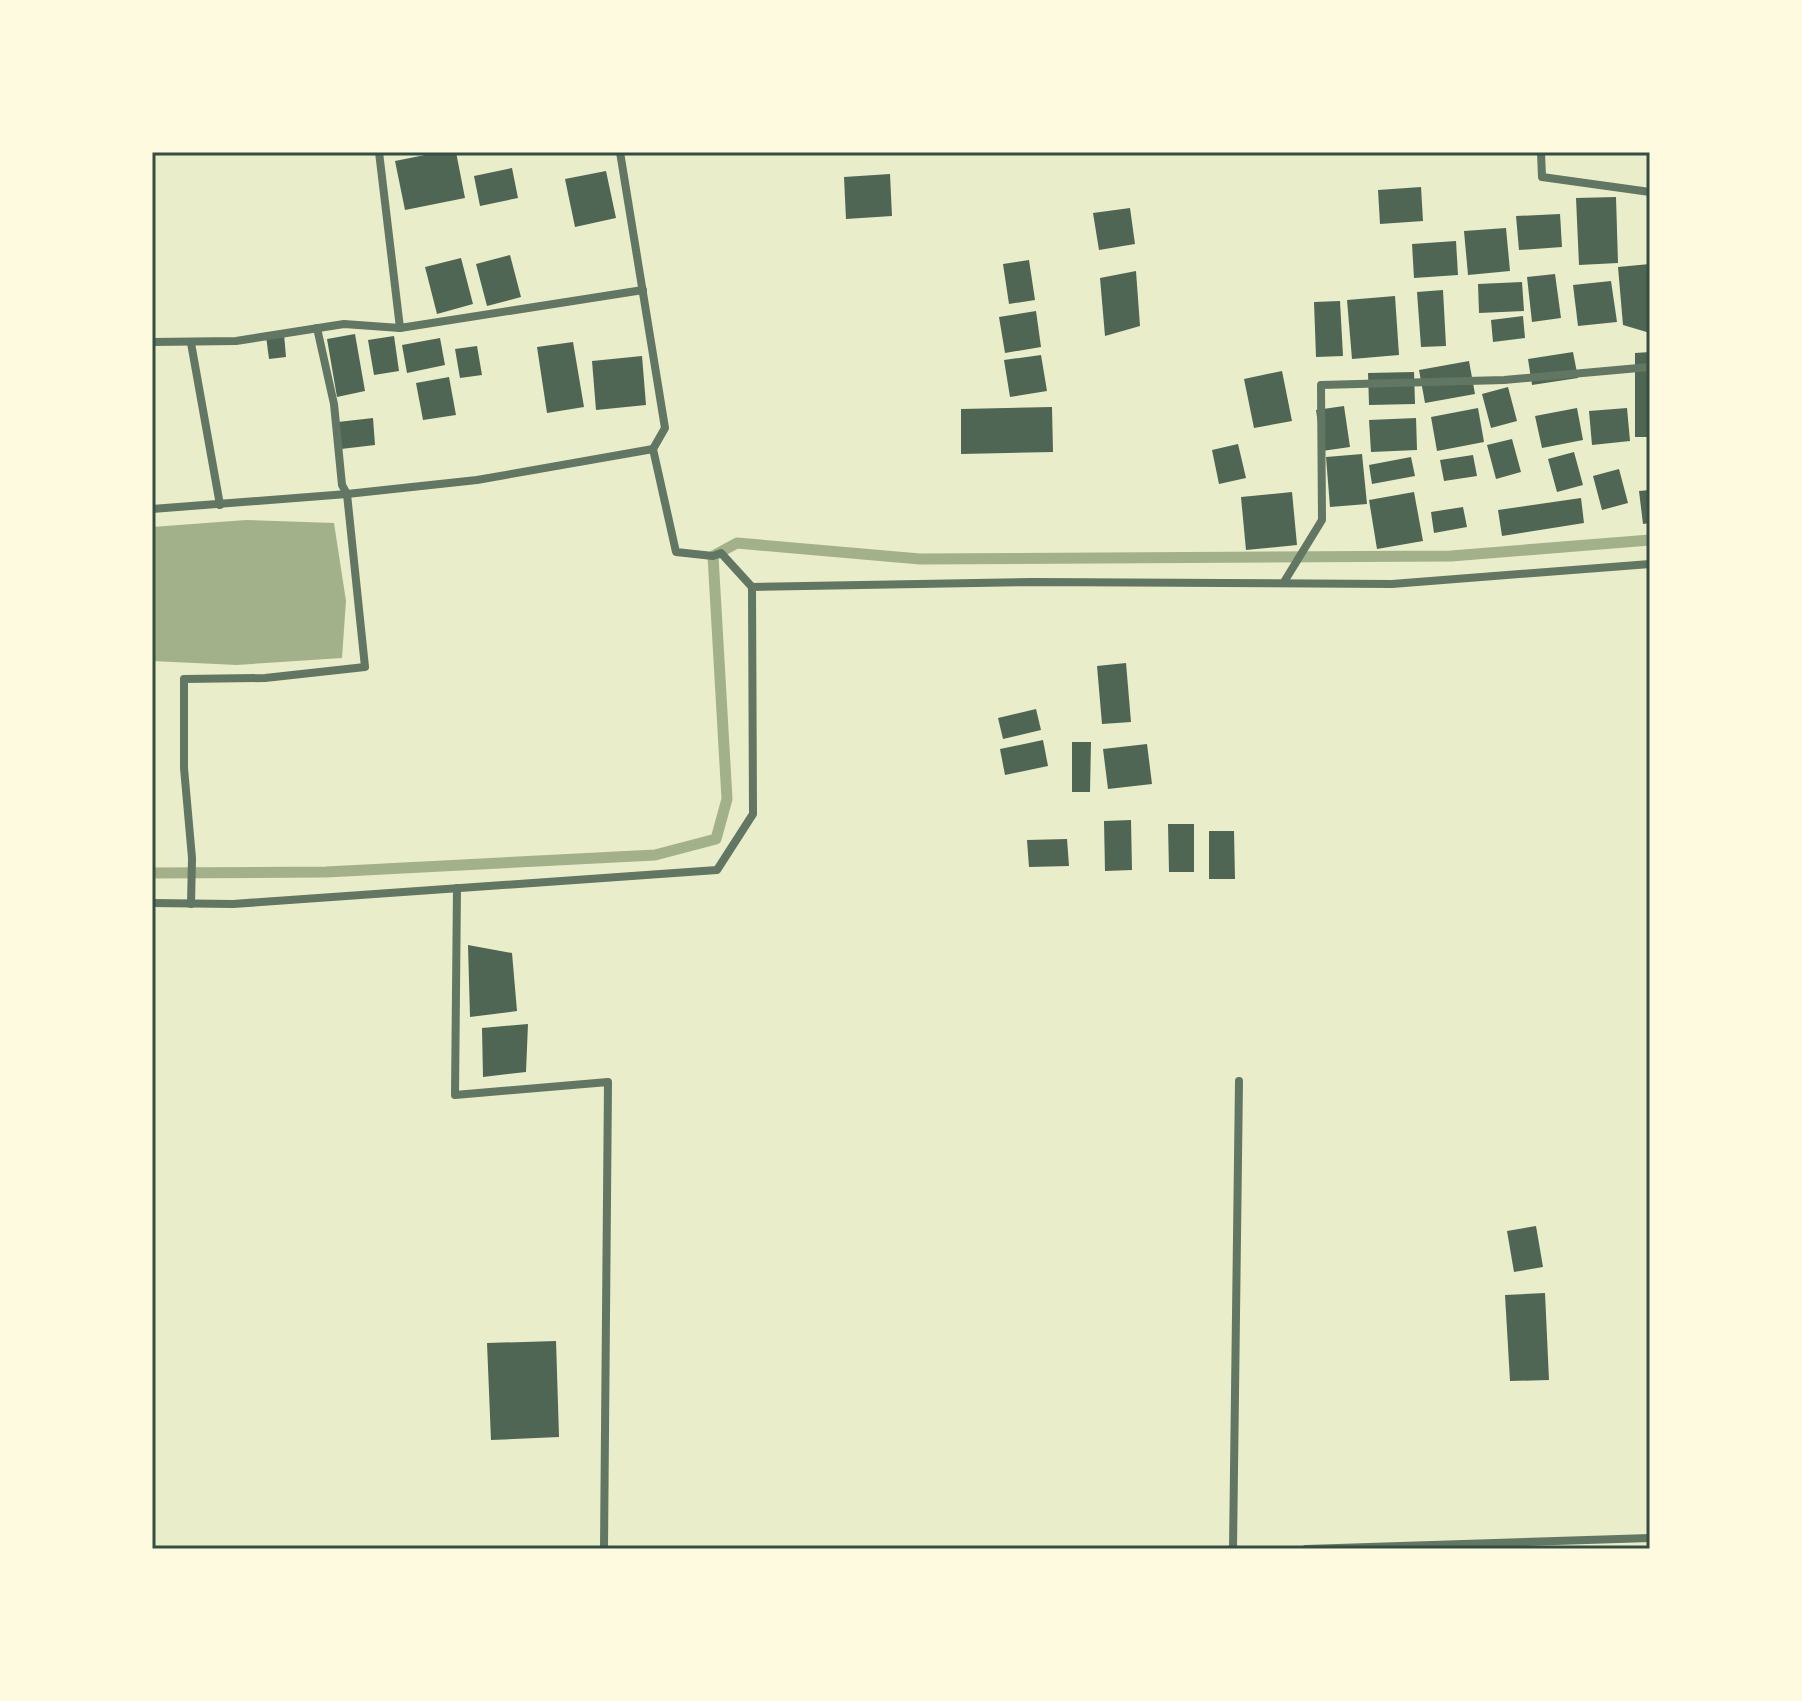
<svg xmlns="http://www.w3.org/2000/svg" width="1802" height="1701" font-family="'Work Sans',sans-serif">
  <rect width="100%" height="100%" fill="#e9edc9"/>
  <!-- water -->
  <polygon fill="#a3b18a" points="246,520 334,523 346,601 342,658 237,665 152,661 152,527"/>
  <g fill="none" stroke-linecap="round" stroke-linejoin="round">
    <!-- stream -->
    <polyline stroke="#a3b18a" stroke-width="11" points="152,873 326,872 655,855 716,839 727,799 713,556 737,543 920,559 1451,556 1650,540"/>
  </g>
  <!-- building -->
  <g fill="#4f6655">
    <polygon points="440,152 456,152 465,198 405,210 395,161"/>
    <polygon points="512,168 518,198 480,206 474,176"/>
    <polygon points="606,171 616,218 575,227 565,179"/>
    <polygon points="890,174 892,216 846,219 844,177"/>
    <polygon points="1421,187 1423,221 1380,224 1378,190"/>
    <polygon points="1616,197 1618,263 1579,265 1576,198"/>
    <polygon points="1130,208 1135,244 1099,250 1093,213"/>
    <polygon points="1560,214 1562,247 1519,250 1516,216"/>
    <polygon points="1506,228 1510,271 1468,275 1464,231"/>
    <polygon points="1456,241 1458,275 1414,278 1412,244"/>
    <polygon points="510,255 521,297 487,306 476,264"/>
    <polygon points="461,258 473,304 437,314 425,267"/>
    <polygon points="1029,260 1035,300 1009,304 1003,264"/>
    <polygon points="1650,264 1650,333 1623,325 1618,267"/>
    <polygon points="1136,271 1140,326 1105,336 1100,278"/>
    <polygon points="1555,274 1561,318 1532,322 1527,277"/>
    <polygon points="1611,281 1617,322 1578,326 1573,285"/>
    <polygon points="1522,282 1524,311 1479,313 1478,284"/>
    <polygon points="1443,290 1446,346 1421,347 1417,292"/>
    <polygon points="1395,296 1399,355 1352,359 1347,300"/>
    <polygon points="1340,301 1343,356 1316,357 1314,302"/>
    <polygon points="1036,311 1041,347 1005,353 999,317"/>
    <polygon points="1523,316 1525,338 1493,342 1491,320"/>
    <polygon points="284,334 286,357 269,359 266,336"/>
    <polygon points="355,334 365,391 337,397 327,339"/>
    <polygon points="394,336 399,371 374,375 368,340"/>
    <polygon points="440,338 445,365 407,373 402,345"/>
    <polygon points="573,342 584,407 547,413 537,347"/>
    <polygon points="477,346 482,375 460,378 455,349"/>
    <polygon points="1573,352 1578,378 1532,385 1528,359"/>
    <polygon points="1650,352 1650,437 1635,437 1635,353"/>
    <polygon points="1041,355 1047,391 1010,397 1004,360"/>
    <polygon points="642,356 646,405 596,410 592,361"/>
    <polygon points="1469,361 1475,394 1425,403 1419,370"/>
    <polygon points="1282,371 1292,421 1254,428 1244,379"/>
    <polygon points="1414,372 1415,404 1369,405 1368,373"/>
    <polygon points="449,377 456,415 423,420 416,383"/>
    <polygon points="1508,387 1517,421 1491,428 1482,394"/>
    <polygon points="1344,406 1350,447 1322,451 1316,410"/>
    <polygon points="1052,407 1053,452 961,454 961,409"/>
    <polygon points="1478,408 1484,442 1437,451 1431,417"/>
    <polygon points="1577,408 1583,440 1542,448 1535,416"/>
    <polygon points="1627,408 1630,441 1592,445 1589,411"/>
    <polygon points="373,418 375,445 341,449 338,422"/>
    <polygon points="1416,418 1417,450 1371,452 1369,420"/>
    <polygon points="1512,439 1521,472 1496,479 1487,445"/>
    <polygon points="1238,444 1246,478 1219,484 1212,450"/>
    <polygon points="1574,452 1583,485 1557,492 1548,459"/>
    <polygon points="1362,454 1367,504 1330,507 1326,457"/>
    <polygon points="1473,455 1477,476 1444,481 1440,460"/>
    <polygon points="1411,457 1415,476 1372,484 1369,465"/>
    <polygon points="1619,469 1628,503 1602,510 1593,476"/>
    <polygon points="1650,490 1650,523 1643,524 1639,491"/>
    <polygon points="1292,492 1297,545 1246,550 1241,497"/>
    <polygon points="1414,492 1423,541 1377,549 1369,500"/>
    <polygon points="1581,498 1584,523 1502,536 1498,510"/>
    <polygon points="1463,507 1467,527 1434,533 1431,512"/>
    <polygon points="1126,663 1131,722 1102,724 1097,666"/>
    <polygon points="1036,709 1041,730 1003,739 998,718"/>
    <polygon points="1043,740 1048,766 1005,775 1000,749"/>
    <polygon points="1072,742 1091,742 1090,792 1072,792"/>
    <polygon points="1147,744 1152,784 1108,789 1103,749"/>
    <polygon points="1131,820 1132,870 1105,871 1104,821"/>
    <polygon points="1168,824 1194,824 1194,872 1169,872"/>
    <polygon points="1209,831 1234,831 1235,879 1209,879"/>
    <polygon points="1067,839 1069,866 1029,867 1027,840"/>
    <polygon points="468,945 512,953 517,1011 470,1017"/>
    <polygon points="528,1024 526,1072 483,1077 482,1028"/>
    <polygon points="1536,1226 1543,1267 1514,1272 1507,1231"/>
    <polygon points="1545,1293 1549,1380 1510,1381 1505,1295"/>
    <polygon points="556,1341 559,1437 491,1440 487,1343"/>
  </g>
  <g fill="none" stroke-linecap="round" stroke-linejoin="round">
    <!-- minor -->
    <g stroke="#617663" stroke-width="8">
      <polyline points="379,152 400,328 643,290"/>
      <polyline points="620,152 665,428 653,449 676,552 713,556 721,553 752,587"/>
      <polyline points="1541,152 1542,177 1650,192"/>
      <polyline points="152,342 236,341 344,324 400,328"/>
      <polyline points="191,343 220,505"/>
      <polyline points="152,509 347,494 477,480 653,449"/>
      <polyline points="1284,582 1322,520 1321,385 1504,380 1650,367"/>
      <polyline points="457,888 455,1095 608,1082 604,1549"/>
      <polyline points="152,903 233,904 717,870 753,814 752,587 1033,582 1392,584 1650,564"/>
      <polyline points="191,904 192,858 184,768 184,679 265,678 365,667 347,494 342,485 334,404 317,328"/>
      <polyline points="1233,1549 1239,1081"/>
      <polyline points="1306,1549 1650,1538"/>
    </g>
  </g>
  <!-- border -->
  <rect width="1802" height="1701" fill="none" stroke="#fefae0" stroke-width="308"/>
  <rect x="154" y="154" width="1494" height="1393" fill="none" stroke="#344e41" stroke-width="3"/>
</svg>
